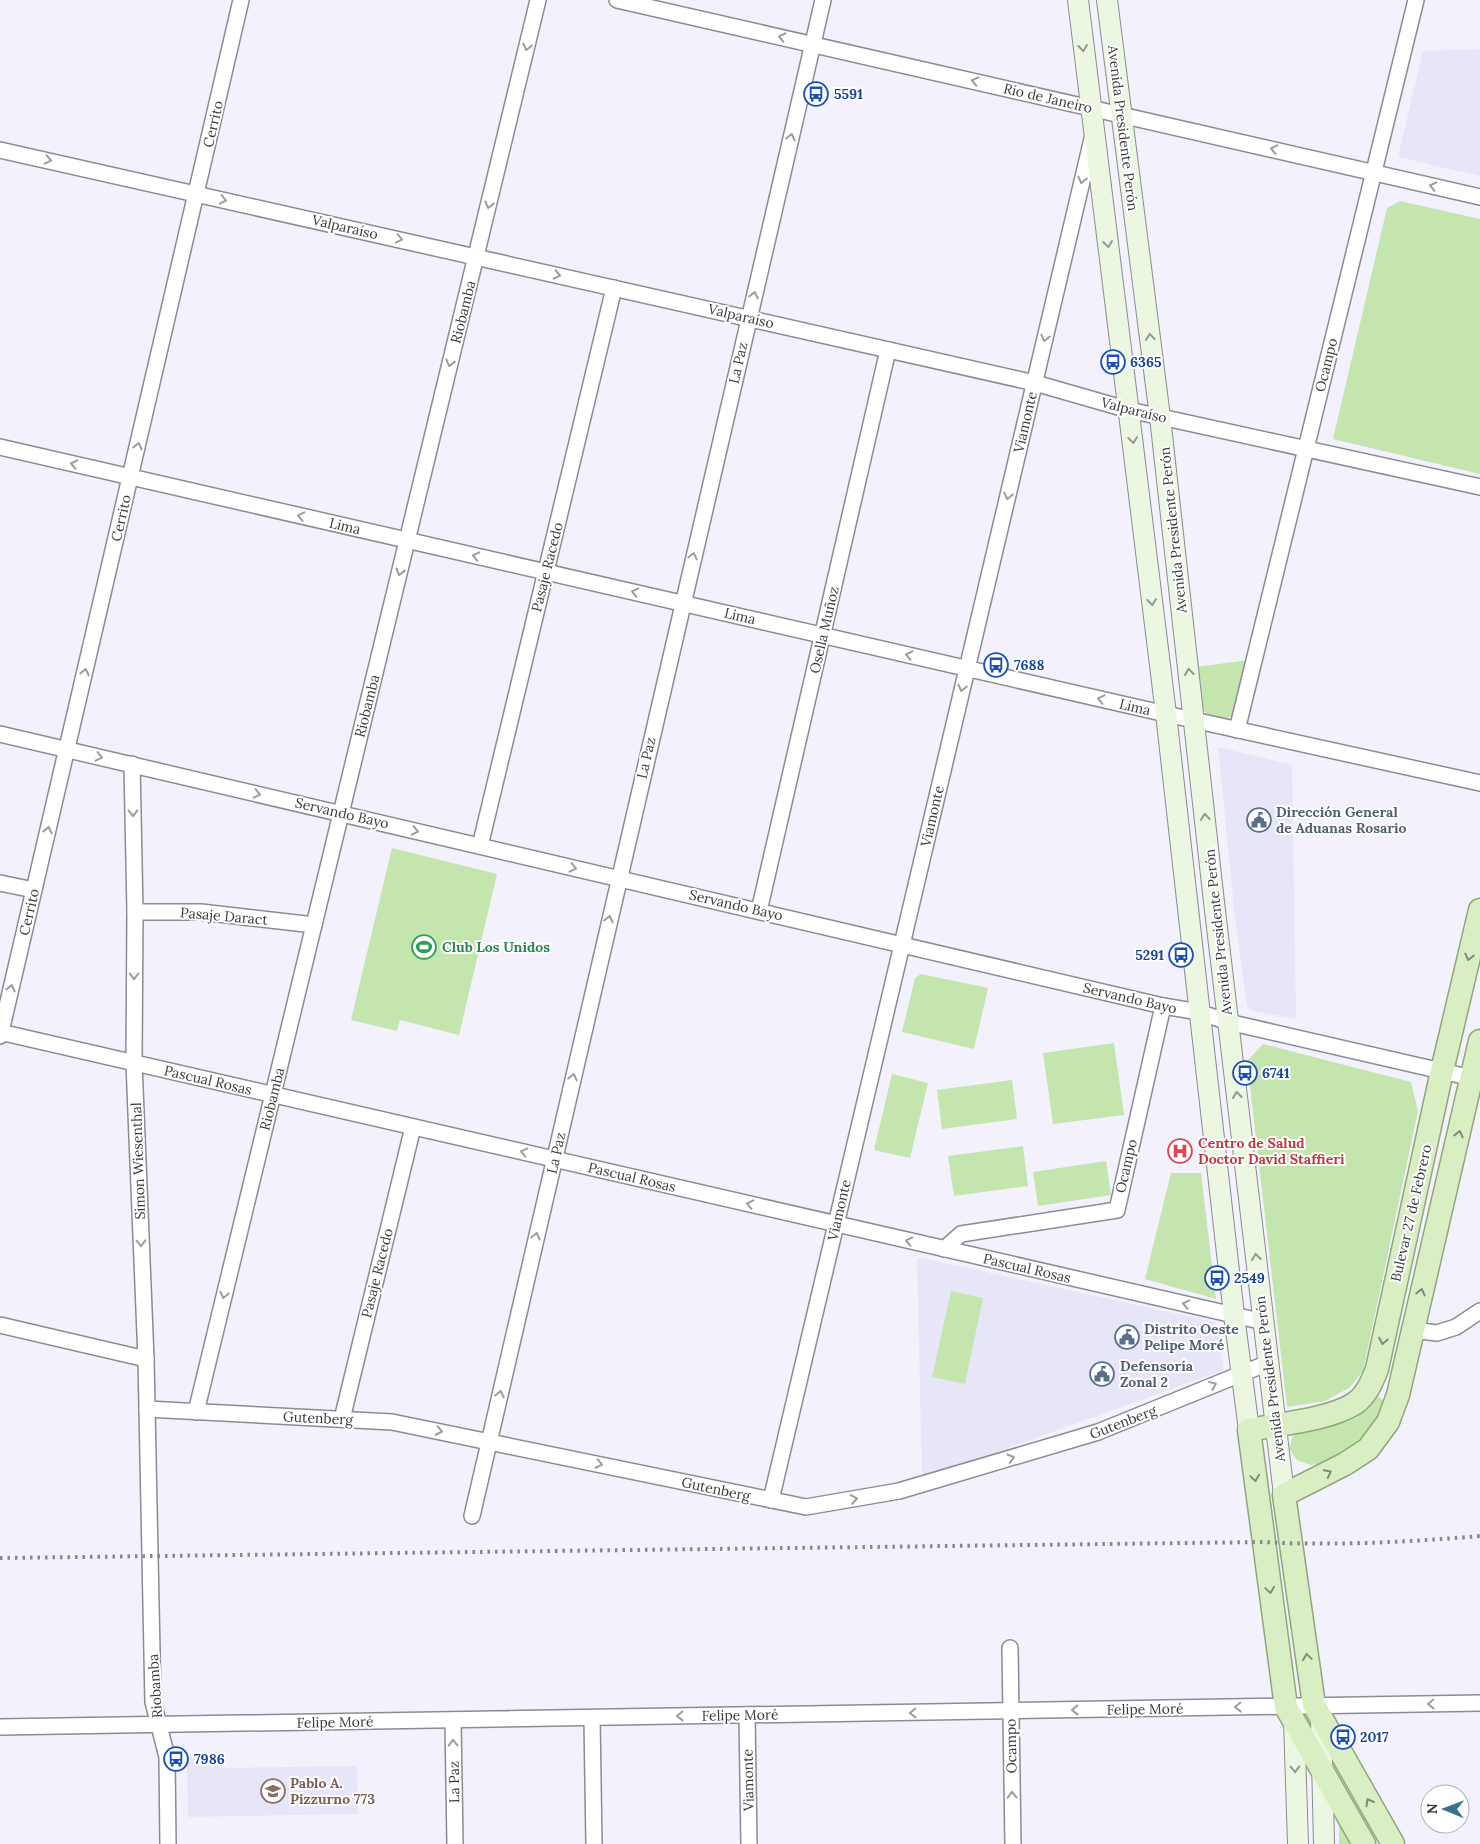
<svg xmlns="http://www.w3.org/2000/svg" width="1480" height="1844" font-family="Lora,serif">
  <rect width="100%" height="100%" fill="#f2f1fc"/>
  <!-- built -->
  <g fill="#e7e6f8">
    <polygon points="1480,49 1480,176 1398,157 1423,51"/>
    <polygon points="1218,747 1292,765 1296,1019 1253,1011 1247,1006 1235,918"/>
    <polygon points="917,1257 1215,1322 1224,1370 922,1479"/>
    <polygon points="221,1756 222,1768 357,1766 358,1814 188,1817 187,1757"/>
  </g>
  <!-- green -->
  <g fill="#c5e5af">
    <polygon points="1400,201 1480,219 1480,474 1333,439 1387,208"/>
    <path d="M1249,660L1233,715C1230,717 1225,719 1221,720C1196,721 1198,683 1196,667Z"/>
    <polygon points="392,848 497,874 459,1035 400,1020 397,1031 351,1020"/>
    <polygon points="921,974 988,988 974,1049 902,1032 915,978"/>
    <polygon points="1114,1043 1124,1115 1053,1124 1043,1053"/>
    <polygon points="1263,1044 1411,1082 1418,1111 1363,1371 1349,1388 1325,1401 1287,1407 1247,1061"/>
    <polygon points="892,1074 928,1083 910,1158 874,1150"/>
    <polygon points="1012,1080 1017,1119 942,1129 937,1090"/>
    <polygon points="1023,1146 1028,1186 954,1196 948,1156"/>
    <polygon points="1106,1161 1111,1195 1038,1206 1033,1172"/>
    <polygon points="1171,1173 1201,1173 1216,1299 1145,1279"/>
    <polygon points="951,1291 983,1298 965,1384 932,1377"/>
    <path d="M1377,1396L1389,1403L1364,1442L1331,1462L1311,1465L1297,1460L1290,1450C1290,1447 1291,1441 1292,1438C1301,1422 1336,1427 1352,1420C1362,1416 1371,1405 1377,1396Z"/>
    <polygon points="1342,1825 1353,1844 1339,1844 1339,1826"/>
  </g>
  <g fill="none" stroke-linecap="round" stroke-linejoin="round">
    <!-- minor casing -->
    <g stroke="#8b8b95" stroke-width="18">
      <g id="minor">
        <polyline points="617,0 1480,197"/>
        <polyline points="0,150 1035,383 1129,410 1480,487"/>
        <polyline points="0,447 1166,714 1480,783"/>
        <polyline points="1237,730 1416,0"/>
        <polyline points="0,734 1163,1006 1199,1012 1228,1022 1472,1078"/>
        <polyline points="132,764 135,912 134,1063 146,1359 153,1702 167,1757 168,1844"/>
        <polyline points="480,846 614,288"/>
        <polyline points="0,883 34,890"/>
        <polyline points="759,911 888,350"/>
        <polyline points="135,912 201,912 314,925"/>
        <polyline points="0,1032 1264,1322"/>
        <polyline points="0,1036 241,0"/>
        <polyline points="944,1249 961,1234 1117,1210 1163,1006"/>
        <polyline points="0,1325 146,1359"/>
        <polyline points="1412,1330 1437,1333 1456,1327 1480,1311"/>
        <polyline points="147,1409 392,1422 806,1507 899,1491 1098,1432 1268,1363"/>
        <polyline points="196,1412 538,0"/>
        <polyline points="342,1419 413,1127"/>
        <polyline points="771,1500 1092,139"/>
        <polyline points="472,1516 823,0"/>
        <polyline points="1010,1648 1013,1844"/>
        <polyline points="747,1715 749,1844"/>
        <polyline points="592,1718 594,1844"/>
        <polyline points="453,1720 455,1844"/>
        <polyline points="0,1727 1480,1703"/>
      </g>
    </g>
    <!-- secondary casing -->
    <g stroke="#8b8b95" stroke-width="22">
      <g id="secondary">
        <polyline points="1078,0 1166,714 1234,1315 1249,1430"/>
        <polyline points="1107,0 1160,417 1214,902 1284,1495"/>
        <polyline points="1321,1718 1324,1844"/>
        <polyline points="1294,1720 1298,1844"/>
      </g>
    </g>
    <!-- primary casing -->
    <g stroke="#91a77b" stroke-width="25">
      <g id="primary">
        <path d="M1364,1844L1286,1707L1249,1430C1279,1424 1328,1420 1354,1404C1366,1396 1372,1382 1377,1369L1442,1071L1480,910"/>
        <polyline points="1393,1844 1314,1705 1284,1495 1345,1464 1368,1449 1388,1422 1398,1395 1480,1041"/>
      </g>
    </g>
    <!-- minor -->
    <use href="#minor" stroke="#fff" stroke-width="15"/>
    <!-- secondary -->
    <use href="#secondary" stroke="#ecf7e2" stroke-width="20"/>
    <!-- primary -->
    <use href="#primary" stroke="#daeec4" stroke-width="22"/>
    <!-- rail -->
    <path stroke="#87868e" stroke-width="4" stroke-dasharray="2.5 5" stroke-linecap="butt" d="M0,1558L1263,1542C1335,1546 1408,1542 1480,1536"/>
  </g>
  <!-- one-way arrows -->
  <defs><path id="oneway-chevron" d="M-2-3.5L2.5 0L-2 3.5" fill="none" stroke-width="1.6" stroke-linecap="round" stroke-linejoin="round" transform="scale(1.25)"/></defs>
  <g stroke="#9c9c9e">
    <use href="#oneway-chevron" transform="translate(782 37) rotate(-167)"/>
    <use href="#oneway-chevron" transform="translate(527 47) rotate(104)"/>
    <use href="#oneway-chevron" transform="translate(975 81) rotate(-167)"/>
    <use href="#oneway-chevron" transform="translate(791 137) rotate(-77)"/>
    <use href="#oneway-chevron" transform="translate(1274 149) rotate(-167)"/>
    <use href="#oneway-chevron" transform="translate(48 160) rotate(13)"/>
    <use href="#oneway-chevron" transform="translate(1082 180) rotate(103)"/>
    <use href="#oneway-chevron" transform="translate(1433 186) rotate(-167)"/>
    <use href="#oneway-chevron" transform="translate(223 200) rotate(13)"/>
    <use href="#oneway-chevron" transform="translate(489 205) rotate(104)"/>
    <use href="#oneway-chevron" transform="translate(399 239) rotate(13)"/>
    <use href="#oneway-chevron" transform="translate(557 275) rotate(13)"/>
    <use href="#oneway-chevron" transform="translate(754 295) rotate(-77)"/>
    <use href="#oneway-chevron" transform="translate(1045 338) rotate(103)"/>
    <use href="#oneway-chevron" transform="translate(450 363) rotate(104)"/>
    <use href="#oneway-chevron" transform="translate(138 446) rotate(-77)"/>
    <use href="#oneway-chevron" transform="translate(74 464) rotate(-167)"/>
    <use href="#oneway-chevron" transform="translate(1008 496) rotate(103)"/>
    <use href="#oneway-chevron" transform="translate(301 516) rotate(-167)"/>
    <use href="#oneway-chevron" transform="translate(476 556) rotate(-167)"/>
    <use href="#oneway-chevron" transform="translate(693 556) rotate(-77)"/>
    <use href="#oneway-chevron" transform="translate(400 572) rotate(104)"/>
    <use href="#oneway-chevron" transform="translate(635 592) rotate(-167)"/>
    <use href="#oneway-chevron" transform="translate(909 655) rotate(-167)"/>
    <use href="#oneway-chevron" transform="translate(85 672) rotate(-77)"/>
    <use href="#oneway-chevron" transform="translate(962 688) rotate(103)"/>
    <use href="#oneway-chevron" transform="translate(1101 699) rotate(-167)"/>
    <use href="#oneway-chevron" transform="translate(99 757) rotate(13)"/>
    <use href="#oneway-chevron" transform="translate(257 794) rotate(13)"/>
    <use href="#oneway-chevron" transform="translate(133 813) rotate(89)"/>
    <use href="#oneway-chevron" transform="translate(48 830) rotate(-77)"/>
    <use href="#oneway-chevron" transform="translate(415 831) rotate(13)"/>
    <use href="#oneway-chevron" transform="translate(573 868) rotate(13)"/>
    <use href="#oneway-chevron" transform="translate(609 919) rotate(-77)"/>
    <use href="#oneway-chevron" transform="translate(134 976) rotate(90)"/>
    <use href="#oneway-chevron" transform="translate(11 988) rotate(-77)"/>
    <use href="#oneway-chevron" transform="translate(573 1077) rotate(-77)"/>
    <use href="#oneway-chevron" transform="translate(524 1152) rotate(-167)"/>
    <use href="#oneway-chevron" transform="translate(750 1204) rotate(-167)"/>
    <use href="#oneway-chevron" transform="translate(536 1236) rotate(-77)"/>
    <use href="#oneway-chevron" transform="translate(909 1241) rotate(-167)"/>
    <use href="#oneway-chevron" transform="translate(141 1243) rotate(88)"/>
    <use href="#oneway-chevron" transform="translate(224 1295) rotate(103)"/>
    <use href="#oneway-chevron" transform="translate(1186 1304) rotate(-167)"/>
    <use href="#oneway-chevron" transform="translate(1213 1385) rotate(-22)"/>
    <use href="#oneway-chevron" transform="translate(500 1394) rotate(-77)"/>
    <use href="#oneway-chevron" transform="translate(439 1431) rotate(12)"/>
    <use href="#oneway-chevron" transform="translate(1011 1458) rotate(-16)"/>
    <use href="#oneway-chevron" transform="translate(599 1464) rotate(12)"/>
    <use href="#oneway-chevron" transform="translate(854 1499) rotate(-10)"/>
    <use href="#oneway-chevron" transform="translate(1431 1704) rotate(179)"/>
    <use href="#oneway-chevron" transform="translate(1238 1707) rotate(179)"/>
    <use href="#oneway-chevron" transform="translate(1075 1710) rotate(179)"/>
    <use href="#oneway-chevron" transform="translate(913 1713) rotate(179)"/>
    <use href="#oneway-chevron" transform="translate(680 1716) rotate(179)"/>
    <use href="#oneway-chevron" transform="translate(453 1743) rotate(-91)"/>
    <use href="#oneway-chevron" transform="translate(1012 1795) rotate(-91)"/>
  </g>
  <g stroke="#929890">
    <use href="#oneway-chevron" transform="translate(1083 48) rotate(83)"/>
    <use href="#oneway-chevron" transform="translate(1108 244) rotate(83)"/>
    <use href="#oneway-chevron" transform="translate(1150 337) rotate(-97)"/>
    <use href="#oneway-chevron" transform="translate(1133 440) rotate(83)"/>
    <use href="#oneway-chevron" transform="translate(1152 602) rotate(83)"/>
    <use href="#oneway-chevron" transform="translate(1189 672) rotate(-96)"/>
    <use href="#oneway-chevron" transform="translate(1205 817) rotate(-96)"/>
    <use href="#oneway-chevron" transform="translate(1237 1095) rotate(-97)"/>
    <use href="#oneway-chevron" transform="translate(1256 1257) rotate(-97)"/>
    <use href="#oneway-chevron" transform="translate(1295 1769) rotate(88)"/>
  </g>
  <g stroke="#818a7a">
    <use href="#oneway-chevron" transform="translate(1469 957) rotate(103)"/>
    <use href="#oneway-chevron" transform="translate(1459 1134) rotate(-77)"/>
    <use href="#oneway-chevron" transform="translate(1421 1292) rotate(-77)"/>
    <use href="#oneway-chevron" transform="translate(1383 1341) rotate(101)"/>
    <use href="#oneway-chevron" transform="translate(1328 1473) rotate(-27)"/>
    <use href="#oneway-chevron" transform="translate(1255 1478) rotate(82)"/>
    <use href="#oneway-chevron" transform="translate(1270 1590) rotate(82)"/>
    <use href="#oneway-chevron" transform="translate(1307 1657) rotate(-98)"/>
    <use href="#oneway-chevron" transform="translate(1369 1802) rotate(-120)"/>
  </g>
  <!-- icons -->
  <defs>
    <g id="bus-ring" transform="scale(1.25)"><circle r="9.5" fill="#fff" stroke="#1a4fb4" stroke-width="1.5"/><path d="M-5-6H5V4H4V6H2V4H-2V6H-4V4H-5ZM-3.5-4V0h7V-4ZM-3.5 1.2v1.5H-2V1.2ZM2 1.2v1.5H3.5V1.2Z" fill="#1a4fb4"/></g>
    <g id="civic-ring" transform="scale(1.25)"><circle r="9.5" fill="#fff" stroke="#5c6f8a" stroke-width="1.5"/><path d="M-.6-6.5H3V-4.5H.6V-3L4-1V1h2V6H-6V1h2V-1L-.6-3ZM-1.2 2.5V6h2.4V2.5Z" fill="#5c6f8a"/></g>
    <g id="stadium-ring" transform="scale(1.25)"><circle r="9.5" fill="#fff" stroke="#2e9e5b" stroke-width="1.5"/><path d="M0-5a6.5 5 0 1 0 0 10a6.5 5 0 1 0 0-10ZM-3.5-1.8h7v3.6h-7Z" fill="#2e9e5b"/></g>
    <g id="hospital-ring" transform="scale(1.25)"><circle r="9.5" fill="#fff" stroke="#e0444e" stroke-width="1.5"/><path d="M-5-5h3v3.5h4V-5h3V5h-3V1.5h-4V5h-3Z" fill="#e0444e"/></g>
    <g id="school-ring" transform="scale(1.25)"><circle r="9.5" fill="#fff" stroke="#8d6e63" stroke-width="1.5"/><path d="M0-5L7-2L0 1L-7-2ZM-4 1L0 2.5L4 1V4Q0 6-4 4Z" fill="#8d6e63"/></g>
  </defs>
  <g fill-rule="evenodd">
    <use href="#bus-ring" x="816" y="94"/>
    <use href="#bus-ring" x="1113" y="362"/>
    <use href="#bus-ring" x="996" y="665"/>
    <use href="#civic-ring" x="1259" y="820"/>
    <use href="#stadium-ring" x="424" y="947"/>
    <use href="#bus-ring" x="1181" y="955"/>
    <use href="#bus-ring" x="1245" y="1073"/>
    <use href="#hospital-ring" x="1180" y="1151"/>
    <use href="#bus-ring" x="1217" y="1278"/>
    <use href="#civic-ring" x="1127" y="1337"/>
    <use href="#civic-ring" x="1102" y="1374"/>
    <use href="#bus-ring" x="1343" y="1737"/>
    <use href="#bus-ring" x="176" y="1759"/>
    <use href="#school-ring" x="273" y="1791"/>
  </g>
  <g text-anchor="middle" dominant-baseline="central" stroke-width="4" stroke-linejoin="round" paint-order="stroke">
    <!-- transit labels -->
    <g font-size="14" font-weight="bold" fill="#164399" stroke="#fff" text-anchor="start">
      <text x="834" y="94">5591</text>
      <text x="1130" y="362">6365</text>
      <text x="1014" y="665">7688</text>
      <text x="1164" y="955" text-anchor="end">5291</text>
      <text x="1262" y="1073">6741</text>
      <text x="1234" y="1278">2549</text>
      <text x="1360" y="1737">2017</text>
      <text x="194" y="1759">7986</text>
    </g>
    <!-- street labels -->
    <g font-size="14" fill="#39383d" stroke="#fff">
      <text transform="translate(1048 98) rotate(13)">Río de Janeiro</text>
      <text transform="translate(213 124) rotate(-77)">Cerrito</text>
      <text transform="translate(1123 128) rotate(83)">Avenida Presidente Perón</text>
      <text transform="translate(345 227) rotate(13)">Valparaíso</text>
      <text transform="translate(463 312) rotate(-76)">Riobamba</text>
      <text transform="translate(741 316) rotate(13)">Valparaíso</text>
      <text transform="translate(738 363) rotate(-77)">La Paz</text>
      <text transform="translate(1326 365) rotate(-76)">Ocampo</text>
      <text transform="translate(1134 410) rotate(14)">Valparaíso</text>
      <text transform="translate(1025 422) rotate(-77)">Viamonte</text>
      <text transform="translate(121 518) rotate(-77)">Cerrito</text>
      <text transform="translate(345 526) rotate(13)">Lima</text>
      <text transform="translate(1173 530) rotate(-96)">Avenida Presidente Perón</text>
      <text transform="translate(547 567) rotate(-76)">Pasaje Racedo</text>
      <text transform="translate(740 616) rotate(13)">Lima</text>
      <text transform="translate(824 630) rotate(-77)">Osella Muñoz</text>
      <text transform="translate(367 706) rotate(-76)">Riobamba</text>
      <text transform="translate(1135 707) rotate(13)">Lima</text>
      <text transform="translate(646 758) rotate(-77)">La Paz</text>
      <text transform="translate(342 813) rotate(13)">Servando Bayo</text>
      <text transform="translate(932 816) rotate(-77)">Viamonte</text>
      <text transform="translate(736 905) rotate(13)">Servando Bayo</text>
      <text transform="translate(29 912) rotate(-77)">Cerrito</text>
      <text transform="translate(224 916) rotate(5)">Pasaje Daract</text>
      <text transform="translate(1218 932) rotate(-96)">Avenida Presidente Perón</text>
      <text transform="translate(1130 998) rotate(13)">Servando Bayo</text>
      <text transform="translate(208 1080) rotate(13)">Pascual Rosas</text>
      <text transform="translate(272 1099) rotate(-76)">Riobamba</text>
      <text transform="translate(556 1153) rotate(-77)">La Paz</text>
      <text transform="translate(138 1161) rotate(-92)">Simon Wiesenthal</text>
      <text transform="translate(1126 1166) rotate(-77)">Ocampo</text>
      <text transform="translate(632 1177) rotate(13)">Pascual Rosas</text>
      <text transform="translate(839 1210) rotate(-77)">Viamonte</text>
      <text transform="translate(1411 1213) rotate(-77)">Bulevar 27 de Febrero</text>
      <text transform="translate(1027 1268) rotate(13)">Pascual Rosas</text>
      <text transform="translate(377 1273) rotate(-76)">Pasaje Racedo</text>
      <text transform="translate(1270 1379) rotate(-97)">Avenida Presidente Perón</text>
      <text transform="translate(318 1418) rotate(3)">Gutenberg</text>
      <text transform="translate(1123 1422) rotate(-21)">Gutenberg</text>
      <text transform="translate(716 1489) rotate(12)">Gutenberg</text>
      <text transform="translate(155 1686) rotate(-94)">Riobamba</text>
      <text transform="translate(1145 1709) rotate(-1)">Felipe Moré</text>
      <text transform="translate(740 1715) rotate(-1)">Felipe Moré</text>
      <text transform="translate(335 1722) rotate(-1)">Felipe Moré</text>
      <text transform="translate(1011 1746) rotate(-91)">Ocampo</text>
      <text transform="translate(748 1780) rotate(-91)">Viamonte</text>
      <text transform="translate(454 1782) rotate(-91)">La Paz</text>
    </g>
    <!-- service labels -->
    <g font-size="14" font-weight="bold" fill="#4e5e75" stroke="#fff" text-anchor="start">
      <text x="1276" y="812">Dirección General<tspan x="1276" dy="16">de Aduanas Rosario</tspan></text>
      <text x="1144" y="1329">Distrito Oeste<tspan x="1144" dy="16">Pelipe Moré</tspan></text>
      <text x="1120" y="1366">Defensoría<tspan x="1120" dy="16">Zonal 2</tspan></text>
    </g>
    <!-- leisure labels -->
    <g font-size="14" font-weight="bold" fill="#27864d" stroke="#fff" text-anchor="start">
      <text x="442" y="947">Club Los Unidos</text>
    </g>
    <!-- health labels -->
    <g font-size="14" font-weight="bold" fill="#be3a42" stroke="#fff" text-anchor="start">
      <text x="1198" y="1143">Centro de Salud<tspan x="1198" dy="16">Doctor David Staffieri</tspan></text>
    </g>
    <!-- education labels -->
    <g font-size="14" font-weight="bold" fill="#785e54" stroke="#fff" text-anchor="start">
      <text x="290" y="1783">Pablo A.<tspan x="290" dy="16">Pizzurno 773</tspan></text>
    </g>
  </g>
  <!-- north arrow -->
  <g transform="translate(1445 1809) rotate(271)"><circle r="24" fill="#ffffff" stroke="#b0afb1"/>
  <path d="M0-4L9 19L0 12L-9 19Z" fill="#37738a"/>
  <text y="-8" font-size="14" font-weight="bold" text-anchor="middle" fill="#39383d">N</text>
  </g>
</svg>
